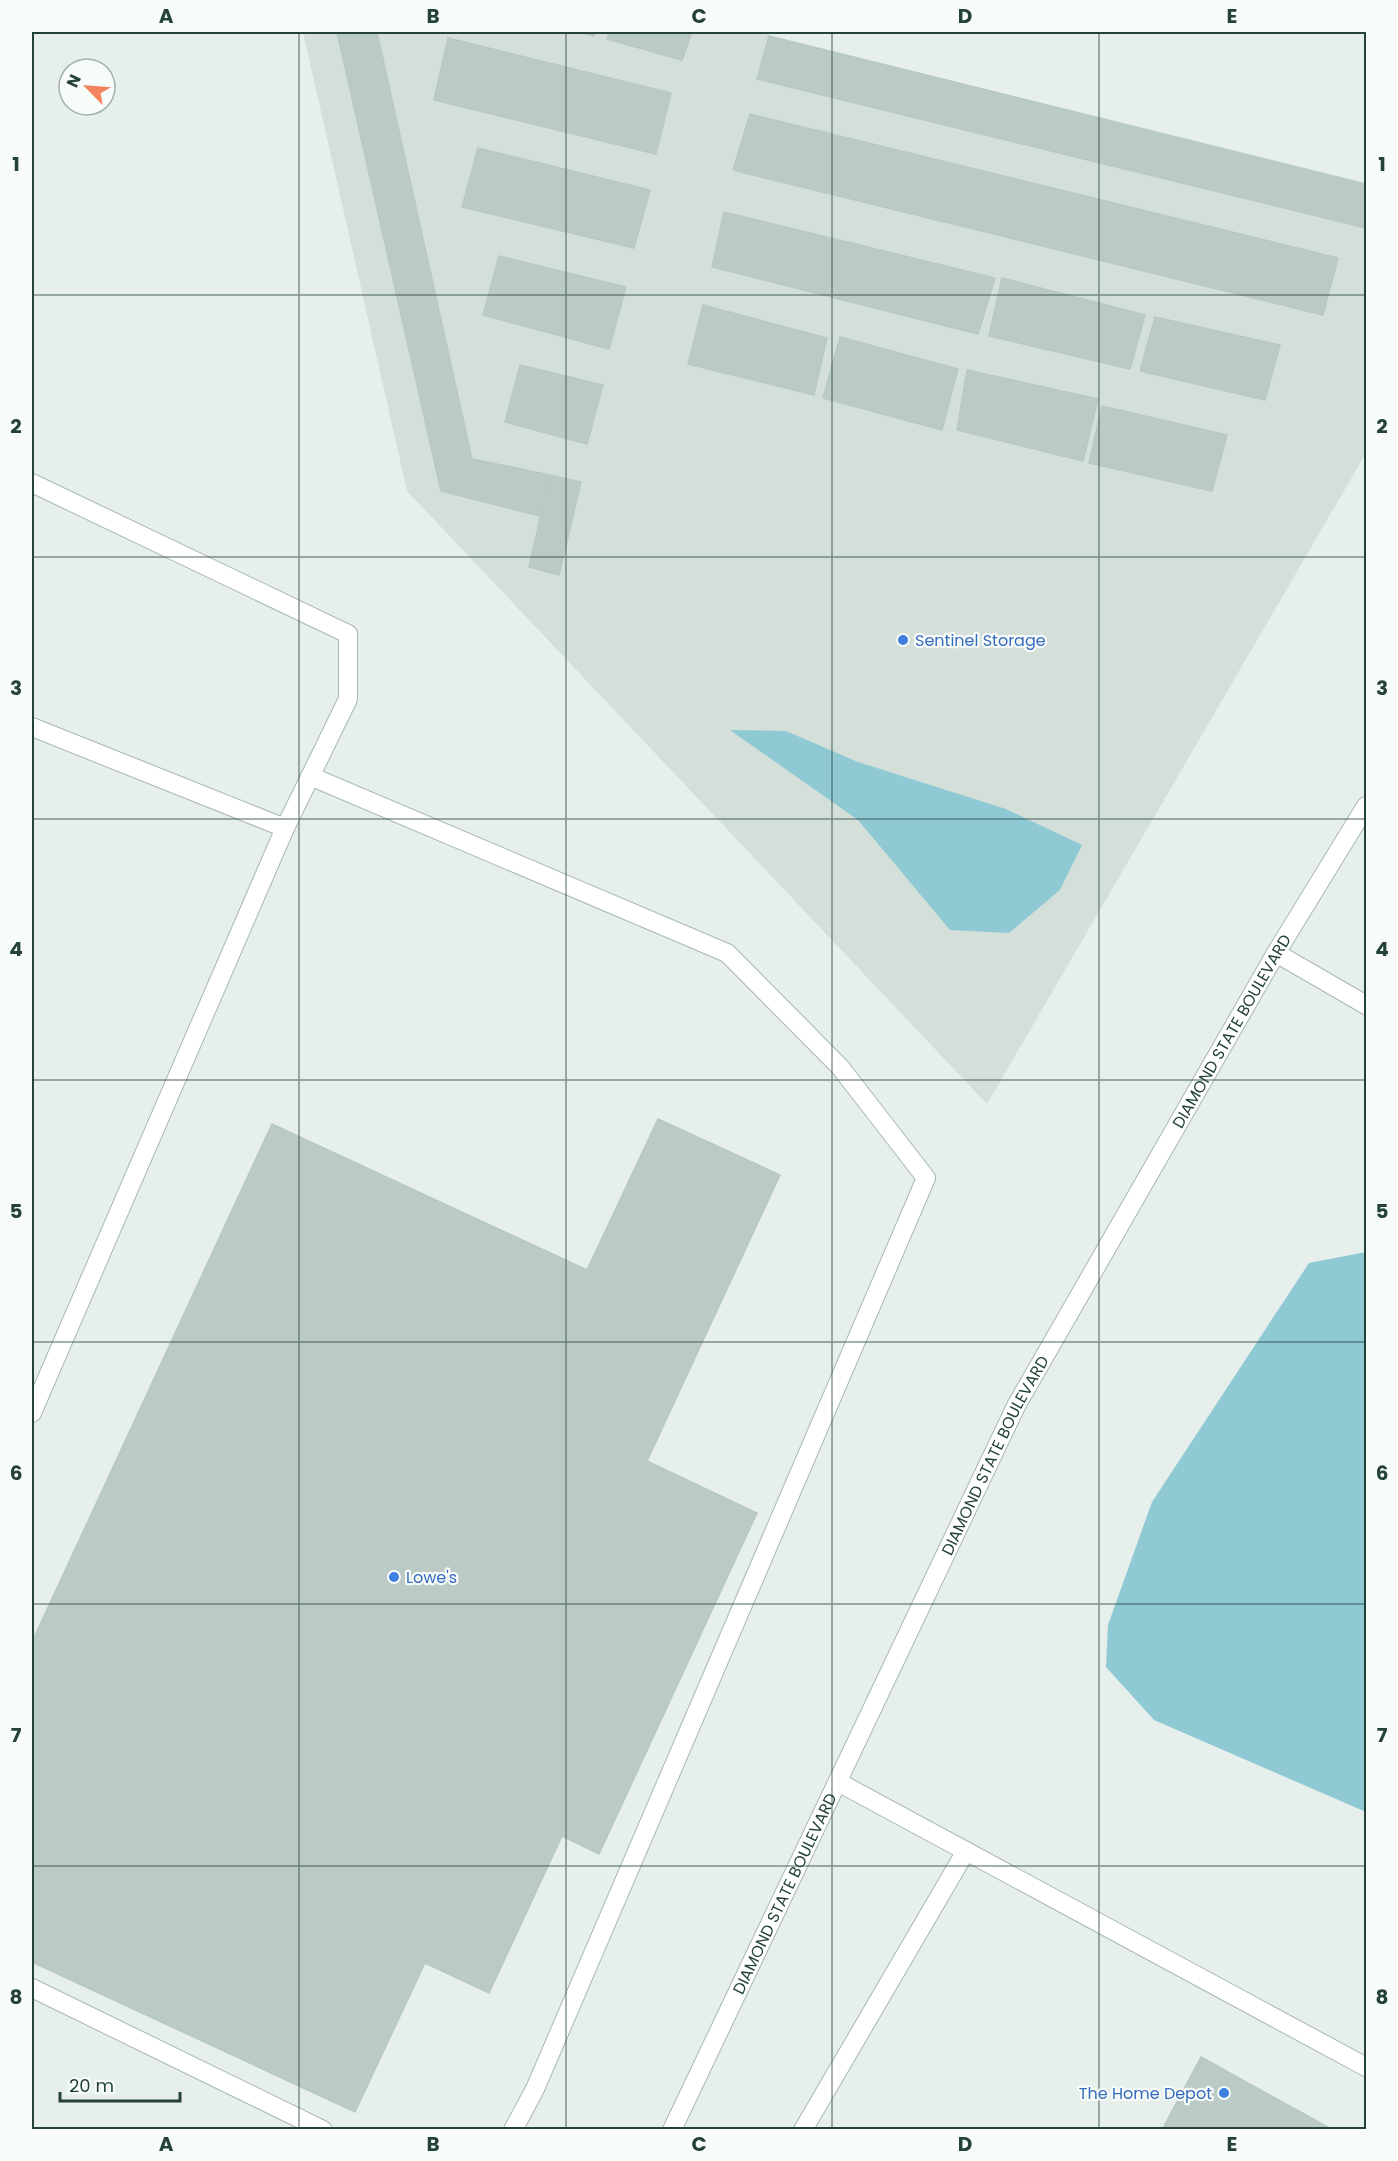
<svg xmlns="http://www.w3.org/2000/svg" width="1398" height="2161" font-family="Poppins,sans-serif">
  <rect width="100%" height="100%" fill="#e6efeb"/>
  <!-- built -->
  <polygon fill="#d4dfda" points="303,32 770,32 769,36 1366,184 1366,453 987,1104 407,491"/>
  <!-- water -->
  <g fill="#8ec9d4">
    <polygon points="730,730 786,731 858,762 1006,809 1082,845 1060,890 1009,933 950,930 858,820"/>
    <polygon points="1366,1252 1366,1812 1154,1720 1106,1667 1108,1625 1152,1502 1309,1263"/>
  </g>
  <!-- building -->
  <g fill="#bbcac4" stroke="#b8c9c2" stroke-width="1.5">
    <polygon points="337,32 377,32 472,459 550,475 540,516 441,491"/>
    <polygon points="578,32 595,32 594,36"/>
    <polygon points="610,32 692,32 682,60 607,39"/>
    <polygon points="769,36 1366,184 1366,228 757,79"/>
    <polygon points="448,38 671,93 656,154 434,100"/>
    <polygon points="750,114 1338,258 1323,315 733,170"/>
    <polygon points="478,148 650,190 634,248 462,207"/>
    <polygon points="724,212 995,278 978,334 712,267"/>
    <polygon points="499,256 626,287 609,349 483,315"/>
    <polygon points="1002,278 1145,315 1130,369 989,336"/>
    <polygon points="703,305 827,338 814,395 688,364"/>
    <polygon points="1155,317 1280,345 1265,400 1140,371"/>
    <polygon points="840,337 958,369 942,430 823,398"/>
    <polygon points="520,365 603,385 587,444 505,422"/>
    <polygon points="967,370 1098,399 1083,461 957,430"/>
    <polygon points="1102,406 1227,435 1212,491 1089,463"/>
    <polygon points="550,475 581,482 559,575 529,567"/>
    <polygon points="658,1119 780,1175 647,1461 757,1513 599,1854 562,1836 489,1993 425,1963 355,2112 32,1962 32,1642 272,1124 587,1270"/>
    <polygon points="1201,2057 1333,2130 1162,2130"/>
  </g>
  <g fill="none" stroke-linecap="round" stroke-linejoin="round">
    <!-- lane casing -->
    <g stroke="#a8b8b2" stroke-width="20">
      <g id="lane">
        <polyline points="32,483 348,634 348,699 285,828 32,1413"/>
        <polyline points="32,727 285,828"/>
        <polyline points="310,776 727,953 840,1067 926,1178 535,2089 513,2130"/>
        <polyline points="838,1782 1366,2067"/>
        <polyline points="32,1988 323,2130"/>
        <polyline points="803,2130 966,1851"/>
      </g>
    </g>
    <!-- street casing -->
    <g stroke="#a8b8b2" stroke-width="20">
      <g id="street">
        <polyline points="1276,953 1366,1005"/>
        <path id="s1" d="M672,2130L1016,1406L1276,953L1366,806"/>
      </g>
    </g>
    <!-- lane -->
    <use href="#lane" stroke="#fff" stroke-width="18"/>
    <!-- street -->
    <use href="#street" stroke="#fff" stroke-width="18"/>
  </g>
  <!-- grid -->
  <path fill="none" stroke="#24423a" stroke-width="1.5" stroke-opacity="0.55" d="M299,32V2130M566,32V2130M832,32V2130M1099,32V2130M32,295H1366M32,557H1366M32,819H1366M32,1080H1366M32,1342H1366M32,1604H1366M32,1866H1366"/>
  <!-- markers -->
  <g fill="#3f7fe0" stroke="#f7fbf9" stroke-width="2">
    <circle cx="903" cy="640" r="6"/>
    <circle cx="394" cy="1577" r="6"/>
    <circle cx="1224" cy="2093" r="6"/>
  </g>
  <g text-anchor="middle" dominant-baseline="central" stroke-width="4.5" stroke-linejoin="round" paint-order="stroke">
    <!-- shop labels -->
    <g font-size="16" fill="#366cbe" stroke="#f7fbf9" text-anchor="start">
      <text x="915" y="640">Sentinel Storage</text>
      <text x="406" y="1577">Lowe's</text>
      <text x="1212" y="2093" text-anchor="end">The Home Depot</text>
    </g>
    <!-- street labels -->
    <g font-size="16" fill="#24423a" stroke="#f7fbf9">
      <text stroke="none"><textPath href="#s1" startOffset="1234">DIAMOND STATE BOULEVARD</textPath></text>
      <text stroke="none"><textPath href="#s1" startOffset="748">DIAMOND STATE BOULEVARD</textPath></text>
      <text stroke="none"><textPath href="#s1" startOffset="262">DIAMOND STATE BOULEVARD</textPath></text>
    </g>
  </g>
  <!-- border -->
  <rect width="1398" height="2161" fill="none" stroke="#f7fbf9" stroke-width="66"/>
  <!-- north arrow -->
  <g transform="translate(87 87) rotate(295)"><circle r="28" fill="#f7fbf9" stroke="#a3b1ad" stroke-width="1.5"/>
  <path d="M0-4.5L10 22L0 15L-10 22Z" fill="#f4845f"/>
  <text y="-9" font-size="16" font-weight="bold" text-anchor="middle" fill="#24423a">N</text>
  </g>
  <!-- scale -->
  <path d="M60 2092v9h120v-9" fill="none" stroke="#24423a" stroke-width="3"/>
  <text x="69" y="2092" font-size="18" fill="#24423a" stroke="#f7fbf9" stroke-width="4.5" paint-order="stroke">20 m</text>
  <rect x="33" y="33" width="1332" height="2095" fill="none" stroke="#24423a" stroke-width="2"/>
  <g font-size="20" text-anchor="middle" font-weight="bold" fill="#24423a">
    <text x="166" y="23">A</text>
    <text x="433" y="23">B</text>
    <text x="699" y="23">C</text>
    <text x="965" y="23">D</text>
    <text x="1232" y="23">E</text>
    <text x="16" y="171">1</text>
    <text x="1382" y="171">1</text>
    <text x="16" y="433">2</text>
    <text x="1382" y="433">2</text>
    <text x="16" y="695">3</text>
    <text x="1382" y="695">3</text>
    <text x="16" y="956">4</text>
    <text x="1382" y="956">4</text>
    <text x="16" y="1218">5</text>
    <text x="1382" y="1218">5</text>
    <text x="16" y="1480">6</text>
    <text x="1382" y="1480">6</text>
    <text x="16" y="1742">7</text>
    <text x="1382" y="1742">7</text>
    <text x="16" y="2004">8</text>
    <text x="1382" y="2004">8</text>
    <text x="166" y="2151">A</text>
    <text x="433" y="2151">B</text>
    <text x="699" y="2151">C</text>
    <text x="965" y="2151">D</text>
    <text x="1232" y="2151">E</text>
  </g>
</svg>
